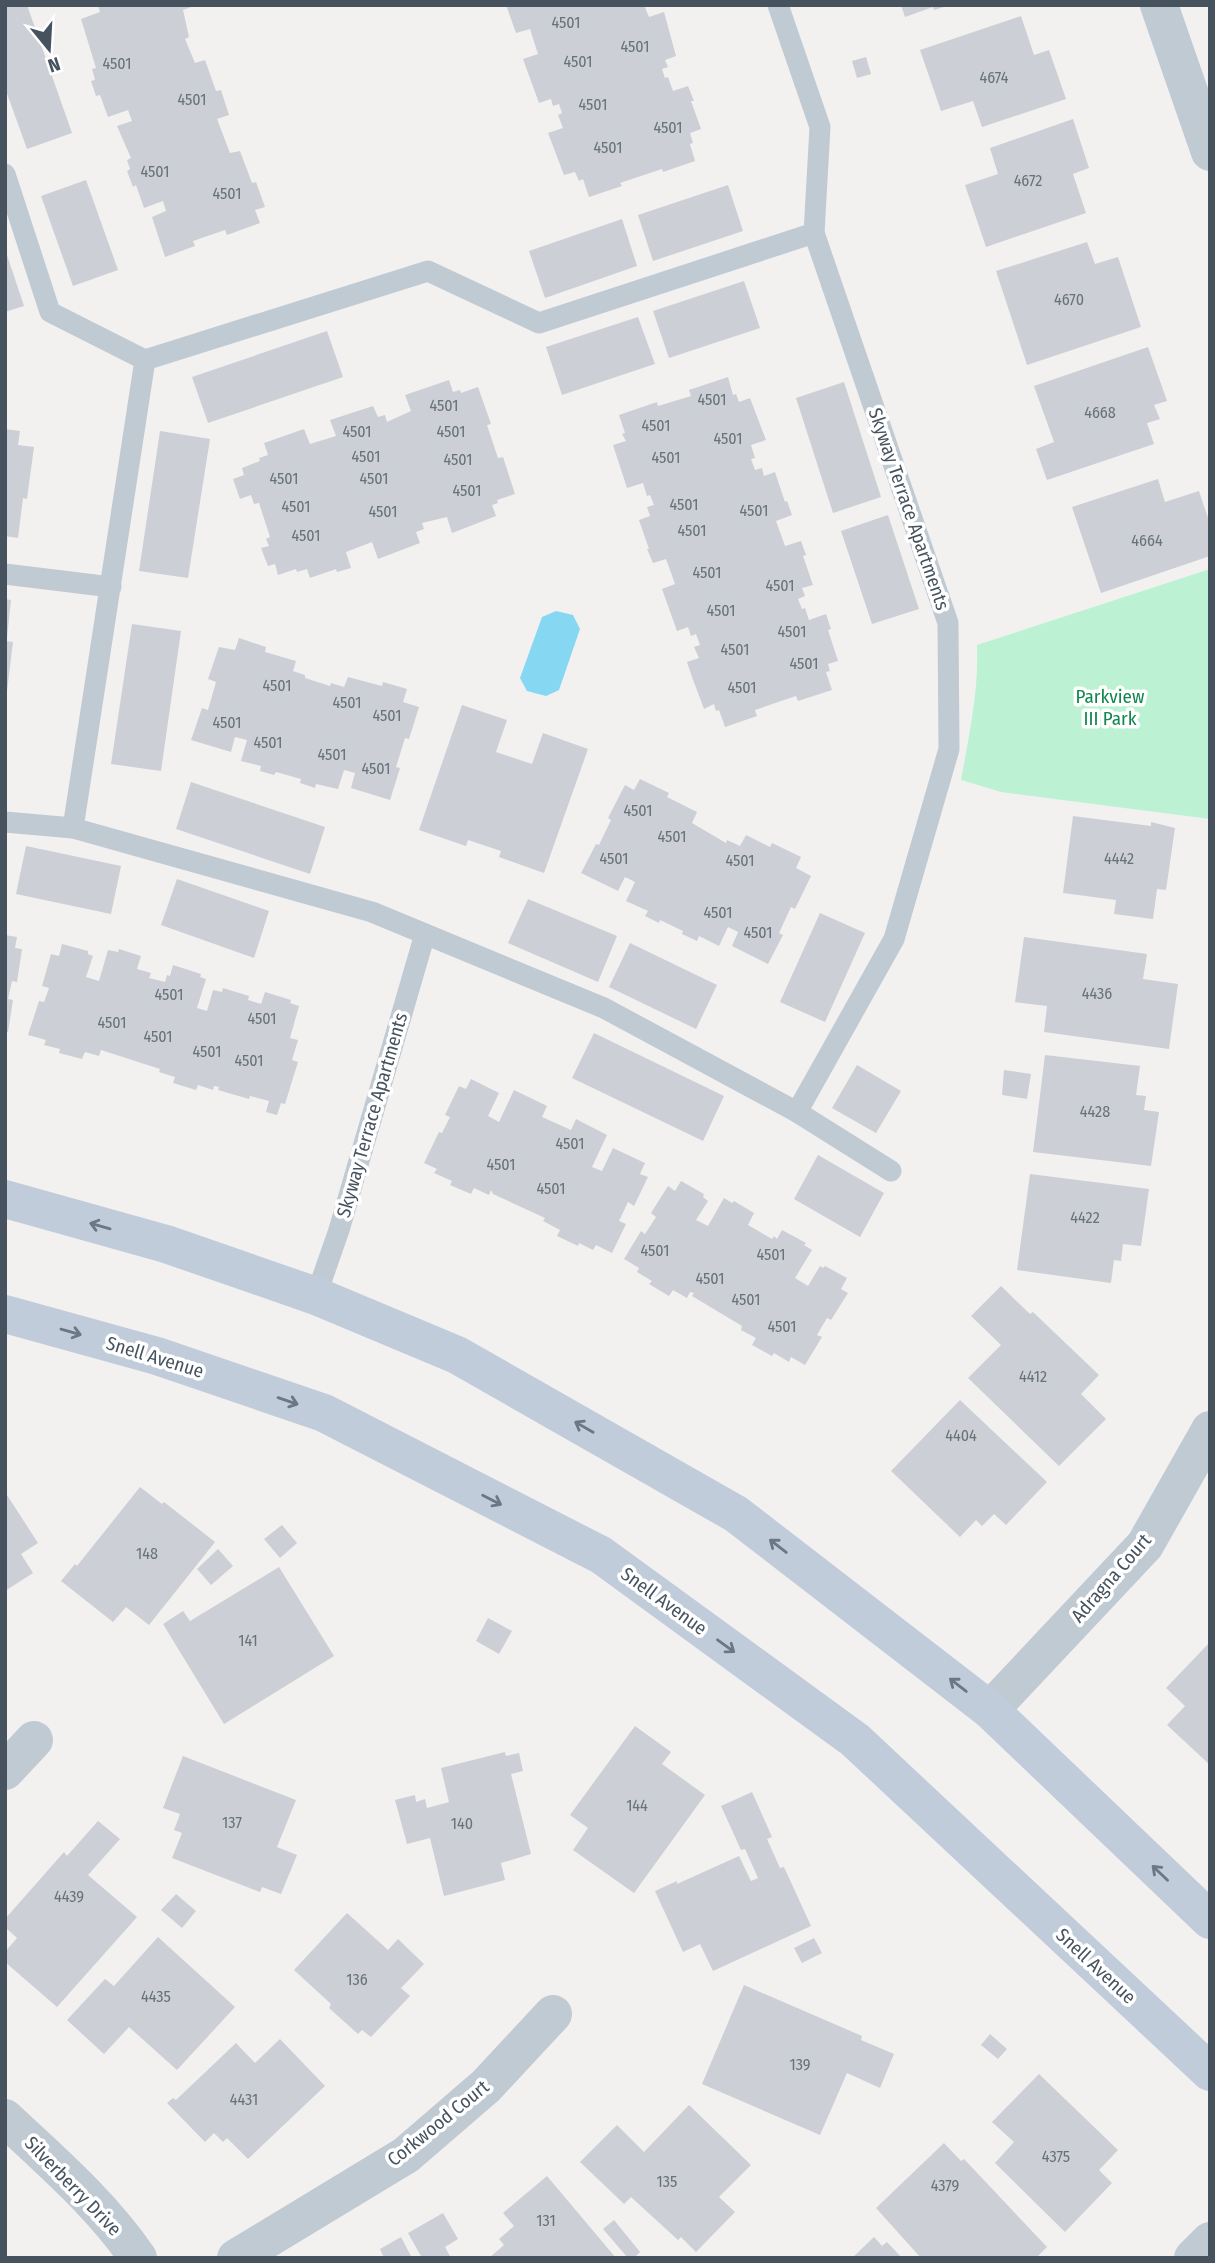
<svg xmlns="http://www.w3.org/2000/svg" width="1215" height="2263" font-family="'Fira Sans Condensed',sans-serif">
  <rect width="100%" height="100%" fill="#f3f0f0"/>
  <!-- green -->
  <path fill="#bcf2d3" d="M1210,569V819L1001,792L961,780C969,736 979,690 977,645Z"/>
  <!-- water -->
  <polygon fill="#86d8f2" points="556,611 573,615 580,629 559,690 546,696 527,691 520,678 542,617"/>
  <!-- building -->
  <g fill="#cccfd5">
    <polygon points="27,5 72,133 27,149 5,88 5,6"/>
    <polygon points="98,5 197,5 183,10 189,37 185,39 195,63 205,60 216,91 221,90 229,115 217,119 230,153 240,151 252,183 256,182 265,207 255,210 260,223 227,235 225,230 193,241 195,246 165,257 152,217 166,211 163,201 144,208 136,185 133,187 127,171 130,169 127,160 131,158 117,126 132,121 128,110 108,117 100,95 96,96 91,81 95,80 92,69 96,68 81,19 100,12"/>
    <polygon points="506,5 644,5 649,17 664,12 676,56 665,60 668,67 662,69 665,78 668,77 673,91 688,86 694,101 691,101 701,129 690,133 693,143 690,144 695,161 663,172 662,169 620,183 622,186 589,197 583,179 579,181 575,172 564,175 548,133 563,128 558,115 562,113 559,104 553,106 551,99 539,103 523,59 538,54 530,29 516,33"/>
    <polygon points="901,5 947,5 947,6 934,10 933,7 905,17"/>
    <polygon points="1021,16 1034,55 1049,50 1066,99 982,127 973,101 941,111 920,50"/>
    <polygon points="866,57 871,74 857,78 852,61"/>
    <polygon points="1073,119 1089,168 1073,174 1086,213 986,247 965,185 998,174 990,148"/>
    <polygon points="86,180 118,270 73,286 41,196"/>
    <polygon points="728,185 743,231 653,261 638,215"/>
    <polygon points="622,219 637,266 545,298 529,251"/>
    <polygon points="1087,242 1095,264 1118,257 1141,327 1027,365 996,271"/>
    <polygon points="5,249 24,306 5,312"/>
    <polygon points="744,281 760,328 669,358 653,311"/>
    <polygon points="638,317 655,364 562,395 546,347"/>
    <polygon points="327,331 343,377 208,423 192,377"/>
    <polygon points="1148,347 1167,401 1154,405 1160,419 1147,423 1154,444 1047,480 1036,449 1054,442 1034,386"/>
    <polygon points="728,377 733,395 736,394 739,402 750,398 766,440 751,445 755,458 751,459 755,470 762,468 764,476 775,472 785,502 787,501 792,515 776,521 785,546 801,541 806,555 803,556 813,585 802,588 805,596 798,599 802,609 805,608 809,620 826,614 831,629 828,630 838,661 828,664 830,671 826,672 832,690 798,701 796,696 755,710 757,716 725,727 719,710 716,711 714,704 704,709 692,677 687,662 699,658 694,647 700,645 696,634 691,636 688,627 677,631 662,589 675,584 666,559 653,563 647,549 649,549 639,520 650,516 647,507 654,505 650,495 647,496 643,483 627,488 613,445 626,441 622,434 625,433 619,415 657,402 658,406 691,396 689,390"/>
    <polygon points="449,380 453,392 460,390 461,393 478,387 491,424 487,425 498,458 503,457 515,494 497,500 498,503 492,505 496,516 452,533 447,517 422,523 424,529 416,532 420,543 378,559 372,542 346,552 351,568 337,572 336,569 310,578 307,569 297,572 296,569 278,575 275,564 268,566 261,548 269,546 266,539 270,537 259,503 254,504 251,495 240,499 233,479 244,475 242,468 260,461 259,458 268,455 264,443 304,429 310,444 336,436 330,420 373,406 378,417 385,415 387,422 411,411 405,395"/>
    <polygon points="844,382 881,497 833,513 796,398"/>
    <polygon points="5,429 20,431 18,445 34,447 27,499 23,498 18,538 5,536"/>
    <polygon points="160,431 210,439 188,578 139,571"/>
    <polygon points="1158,479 1165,502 1199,491 1210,524 1210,556 1101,593 1072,507"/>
    <polygon points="888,515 919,609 872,624 841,531"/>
    <polygon points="5,599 11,600 7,638 5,638"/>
    <polygon points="132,624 181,631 161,771 111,764"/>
    <polygon points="239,638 266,647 265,652 296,661 293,671 305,675 305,678 330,686 331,683 344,687 348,677 382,686 383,682 407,689 403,702 419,707 409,739 405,738 396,767 400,768 390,800 351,788 355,773 344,770 338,789 316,784 315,788 300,783 301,779 276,772 274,775 260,771 261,766 241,761 247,740 235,737 231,752 191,740 202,708 208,710 216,682 208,679 219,647 235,650"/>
    <polygon points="5,641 13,642 7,691 5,691"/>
    <polygon points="462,705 507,720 496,752 532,764 543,733 588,749 544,873 499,857 501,851 468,840 466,846 419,830"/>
    <polygon points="640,779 669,793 667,797 697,812 692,823 726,843 727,840 740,846 746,835 770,847 772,843 801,857 796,868 811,876 795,909 791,907 779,933 783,935 768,964 732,946 738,932 728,927 719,946 699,936 697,941 682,934 683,931 660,920 659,923 645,916 648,911 626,901 635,882 625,877 618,891 581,873 596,844 599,845 611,820 608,818 625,785 634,790"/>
    <polygon points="191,782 325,827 310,874 176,829"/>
    <polygon points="1073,816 1151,826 1151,822 1175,828 1166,890 1157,889 1153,919 1114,914 1116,900 1063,893"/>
    <polygon points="26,846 121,866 111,914 16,894"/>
    <polygon points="177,879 269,911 254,958 161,925"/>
    <polygon points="528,899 617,936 598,982 508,943"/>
    <polygon points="820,913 865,933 825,1022 780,1002"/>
    <polygon points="5,935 17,937 15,948 22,949 17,982 12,981 8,999 13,1000 8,1032 5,1031"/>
    <polygon points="1024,937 1147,954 1143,979 1178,984 1169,1049 1044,1032 1047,1006 1015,1002"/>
    <polygon points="630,943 717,985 696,1029 609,987"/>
    <polygon points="62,944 88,951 88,954 93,956 86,977 99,981 108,950 118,952 119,949 141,956 137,969 151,973 149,978 165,982 167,975 170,976 173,965 201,974 200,977 206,979 197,1008 207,1011 213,990 222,992 223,988 249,996 248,1000 261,1004 265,992 291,1000 290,1003 299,1006 290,1038 298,1040 292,1060 298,1062 285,1104 281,1103 277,1115 266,1112 269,1101 250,1096 249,1099 218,1090 219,1087 214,1086 213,1090 198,1085 196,1090 173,1083 175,1077 159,1072 160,1069 101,1050 99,1056 85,1052 82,1059 59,1053 60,1049 44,1045 46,1040 28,1035 39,1001 44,1002 49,988 42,986 51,954 59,956"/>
    <polygon points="594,1033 724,1096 703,1141 572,1078"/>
    <polygon points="1045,1055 1140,1066 1136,1095 1146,1096 1144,1110 1159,1112 1151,1166 1033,1152"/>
    <polygon points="857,1065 901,1091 876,1133 832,1108"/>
    <polygon points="1004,1070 1031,1074 1027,1099 1002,1095"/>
    <polygon points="471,1079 499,1093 488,1116 499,1122 514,1090 547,1106 542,1117 571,1130 576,1119 607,1135 592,1167 602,1171 613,1148 645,1163 640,1174 648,1177 634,1206 628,1202 619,1221 626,1224 612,1253 596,1245 593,1250 579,1243 578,1246 557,1236 560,1230 543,1221 545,1218 493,1194 491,1190 489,1195 474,1188 471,1194 450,1185 452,1181 434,1173 437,1169 424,1163 439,1132 442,1133 450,1117 445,1115 459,1086 466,1089"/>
    <polygon points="818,1155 884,1193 860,1237 794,1199"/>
    <polygon points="1030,1174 1149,1189 1141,1246 1123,1244 1121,1261 1114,1260 1111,1283 1017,1270"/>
    <polygon points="681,1181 704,1194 703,1197 708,1201 696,1220 708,1226 724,1198 732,1203 734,1201 754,1213 748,1225 772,1239 774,1236 777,1239 782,1230 806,1243 804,1245 812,1250 795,1278 808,1286 820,1266 823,1268 825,1266 847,1278 841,1289 848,1293 831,1320 827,1318 817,1335 822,1337 805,1365 791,1357 789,1362 774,1353 772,1356 752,1345 756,1338 741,1330 742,1326 692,1296 694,1293 690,1292 687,1298 673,1290 669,1296 649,1284 652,1281 637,1272 639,1268 624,1259 641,1231 645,1234 656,1217 651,1213 668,1186 675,1191"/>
    <polygon points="1001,1286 1030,1314 1033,1312 1099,1375 1081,1394 1106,1419 1059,1466 968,1378 1001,1345 971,1316"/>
    <polygon points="960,1400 1047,1482 1006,1525 994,1514 982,1526 976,1520 960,1537 891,1471"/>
    <polygon points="140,1487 162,1504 164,1502 215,1542 149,1625 126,1607 113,1622 61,1581 75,1564 77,1566"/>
    <polygon points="5,1492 38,1543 21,1554 33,1573 5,1591"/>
    <polygon points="282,1525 297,1543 280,1558 264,1539"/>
    <polygon points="218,1549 233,1566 211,1585 197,1569"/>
    <polygon points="279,1567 334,1656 224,1724 163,1624 183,1611 190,1621"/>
    <polygon points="488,1618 512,1631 499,1654 476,1641"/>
    <polygon points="1210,1642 1210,1765 1167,1725 1185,1706 1166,1688"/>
    <polygon points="635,1726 671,1752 662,1764 705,1795 634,1893 573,1850 588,1828 570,1815"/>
    <polygon points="505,1752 506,1756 519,1753 523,1771 511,1774 531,1854 501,1863 505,1880 444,1896 430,1838 407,1844 395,1800 415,1795 416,1802 425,1799 427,1808 449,1802 441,1768"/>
    <polygon points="183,1756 296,1800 277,1847 297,1855 281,1894 262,1887 260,1892 172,1858 182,1833 174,1830 180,1814 163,1808"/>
    <polygon points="752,1792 772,1837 767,1839 780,1868 784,1867 811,1926 713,1971 700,1944 683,1952 655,1891 677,1881 677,1884 739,1856 751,1881 758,1878 745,1849 741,1850 721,1806"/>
    <polygon points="98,1821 120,1839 88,1875 137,1917 57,2007 5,1962 5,1952 17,1938 5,1927 5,1919 64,1852 67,1856"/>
    <polygon points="176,1894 196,1911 182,1928 161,1910"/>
    <polygon points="347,1913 388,1950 398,1939 424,1964 401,1988 410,1996 371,2037 362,2030 358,2034 329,2008 331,2004 294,1970"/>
    <polygon points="158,1937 235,2007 177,2070 129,2027 104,2054 67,2020 105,1979 114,1986"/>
    <polygon points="814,1938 822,1953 802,1963 794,1948"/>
    <polygon points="744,1985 862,2036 861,2040 894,2054 880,2088 847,2073 820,2135 702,2084"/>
    <polygon points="990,2034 1007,2049 998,2059 981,2045"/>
    <polygon points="280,2039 325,2086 248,2159 227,2138 223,2142 214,2133 205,2142 167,2103 173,2098 176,2100 236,2043 255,2063"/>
    <polygon points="1039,2074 1118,2150 1099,2170 1112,2183 1065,2232 995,2163 1014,2142 992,2122"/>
    <polygon points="689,2105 751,2165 719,2197 735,2212 696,2252 681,2237 678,2240 631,2197 624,2204 580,2162 617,2125 644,2152"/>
    <polygon points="944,2143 961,2161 964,2159 1047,2247 1036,2258 921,2258 876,2208"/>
    <polygon points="547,2176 616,2258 489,2258 504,2245 499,2239 514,2226 503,2213"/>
    <polygon points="443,2213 458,2239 445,2247 451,2258 422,2258 408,2233"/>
    <polygon points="614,2220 640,2252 634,2258 628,2258 603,2229"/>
    <polygon points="401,2237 412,2258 384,2258 380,2249"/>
    <polygon points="874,2237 882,2246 887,2242 902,2258 852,2258"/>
  </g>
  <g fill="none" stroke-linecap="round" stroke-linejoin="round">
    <!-- lane -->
    <g stroke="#c0cad3" stroke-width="21">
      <polyline points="5,174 50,312 145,360 428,271 539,323 814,233 820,127 778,5"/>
      <polyline points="814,233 948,623 949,749 894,939 797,1112 891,1171"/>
      <polyline points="145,360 73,828 372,912 604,1008 797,1112"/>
      <polyline points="5,574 111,587"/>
      <polyline points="5,822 73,828"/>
      <polyline points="316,1296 339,1230 425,934"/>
    </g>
    <!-- street -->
    <g stroke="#c0cad3" stroke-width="38">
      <polyline points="1159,5 1210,152"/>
      <polyline points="990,1710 1145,1545 1210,1430"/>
      <polyline points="5,1771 34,1740"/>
      <path d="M5,2118C52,2162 102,2205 138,2258"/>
      <polyline points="236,2258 406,2155 486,2086 553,2014"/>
      <polyline points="1193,2258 1210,2241"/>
    </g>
    <!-- secondary -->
    <g stroke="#c1ccda" stroke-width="38">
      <polyline points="5,1199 166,1244 316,1296 457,1355 736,1514 990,1710 1210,1920"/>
      <polyline points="5,1314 157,1356 324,1413 601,1555 855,1740 1210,2072"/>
    </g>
  </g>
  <!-- one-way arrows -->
  <defs><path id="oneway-shaft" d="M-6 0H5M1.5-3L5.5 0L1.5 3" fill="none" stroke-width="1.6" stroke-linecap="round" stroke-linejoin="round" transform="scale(1.75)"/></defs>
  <g stroke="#6b7784">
    <use href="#oneway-shaft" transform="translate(100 1226) rotate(-164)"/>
    <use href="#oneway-shaft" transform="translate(71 1332) rotate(16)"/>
    <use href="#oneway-shaft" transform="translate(288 1401) rotate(19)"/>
    <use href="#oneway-shaft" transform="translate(584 1427) rotate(-150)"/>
    <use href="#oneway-shaft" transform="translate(492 1500) rotate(27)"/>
    <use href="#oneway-shaft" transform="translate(778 1546) rotate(-142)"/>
    <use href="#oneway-shaft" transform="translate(726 1646) rotate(36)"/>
    <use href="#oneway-shaft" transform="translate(958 1685) rotate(-142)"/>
    <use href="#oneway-shaft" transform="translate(1160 1873) rotate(-136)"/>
  </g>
  <g text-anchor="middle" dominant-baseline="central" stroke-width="7" stroke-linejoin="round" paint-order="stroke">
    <!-- number labels -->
    <g font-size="16" fill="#68727c">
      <text x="566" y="22">4501</text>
      <text x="635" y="46">4501</text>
      <text x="578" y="61">4501</text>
      <text x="117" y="63">4501</text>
      <text x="994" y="77">4674</text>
      <text x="192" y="99">4501</text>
      <text x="593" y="104">4501</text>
      <text x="668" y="127">4501</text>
      <text x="608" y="147">4501</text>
      <text x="155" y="171">4501</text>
      <text x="1028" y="180">4672</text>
      <text x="227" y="193">4501</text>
      <text x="1069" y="299">4670</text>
      <text x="712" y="399">4501</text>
      <text x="444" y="405">4501</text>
      <text x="1100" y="412">4668</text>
      <text x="656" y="425">4501</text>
      <text x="357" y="431">4501</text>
      <text x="451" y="431">4501</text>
      <text x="728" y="438">4501</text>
      <text x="366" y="456">4501</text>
      <text x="666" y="457">4501</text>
      <text x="458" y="459">4501</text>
      <text x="284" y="478">4501</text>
      <text x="374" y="478">4501</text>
      <text x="467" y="490">4501</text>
      <text x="684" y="504">4501</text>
      <text x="296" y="506">4501</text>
      <text x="754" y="510">4501</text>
      <text x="383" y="511">4501</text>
      <text x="692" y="530">4501</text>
      <text x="306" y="535">4501</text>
      <text x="1147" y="540">4664</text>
      <text x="707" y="572">4501</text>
      <text x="780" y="585">4501</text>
      <text x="721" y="610">4501</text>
      <text x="792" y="631">4501</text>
      <text x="735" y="649">4501</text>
      <text x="804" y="663">4501</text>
      <text x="277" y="685">4501</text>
      <text x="742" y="687">4501</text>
      <text x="347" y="702">4501</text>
      <text x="387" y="715">4501</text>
      <text x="227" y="722">4501</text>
      <text x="268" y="742">4501</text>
      <text x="332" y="754">4501</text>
      <text x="376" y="768">4501</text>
      <text x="638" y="810">4501</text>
      <text x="672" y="836">4501</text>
      <text x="614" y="858">4501</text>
      <text x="1119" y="858">4442</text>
      <text x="740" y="860">4501</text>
      <text x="718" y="912">4501</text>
      <text x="758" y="932">4501</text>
      <text x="1097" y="993">4436</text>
      <text x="169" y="994">4501</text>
      <text x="262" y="1018">4501</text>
      <text x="112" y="1022">4501</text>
      <text x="158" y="1036">4501</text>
      <text x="207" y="1051">4501</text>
      <text x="249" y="1060">4501</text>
      <text x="1095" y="1111">4428</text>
      <text x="570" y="1143">4501</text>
      <text x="501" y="1164">4501</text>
      <text x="551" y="1188">4501</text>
      <text x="1085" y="1217">4422</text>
      <text x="655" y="1250">4501</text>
      <text x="771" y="1254">4501</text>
      <text x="710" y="1278">4501</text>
      <text x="746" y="1299">4501</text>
      <text x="782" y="1326">4501</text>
      <text x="1033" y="1376">4412</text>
      <text x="961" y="1435">4404</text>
      <text x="147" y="1553">148</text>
      <text x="248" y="1640">141</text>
      <text x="637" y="1805">144</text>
      <text x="232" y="1822">137</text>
      <text x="462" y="1823">140</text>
      <text x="69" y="1896">4439</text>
      <text x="357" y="1979">136</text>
      <text x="156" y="1996">4435</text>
      <text x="800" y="2064">139</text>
      <text x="244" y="2099">4431</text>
      <text x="1056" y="2156">4375</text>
      <text x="667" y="2181">135</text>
      <text x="945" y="2185">4379</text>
      <text x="546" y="2220">131</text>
    </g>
    <!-- street labels -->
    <g font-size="19" fill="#46535f" stroke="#fff">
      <text transform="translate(909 509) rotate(71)">Skyway Terrace Apartments</text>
      <text transform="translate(372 1115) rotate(-74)">Skyway Terrace Apartments</text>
      <text transform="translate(155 1357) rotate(17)">Snell Avenue</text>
      <text transform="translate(1111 1578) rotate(-49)">Adragna Court</text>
      <text transform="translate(664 1601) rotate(36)">Snell Avenue</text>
      <text transform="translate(1096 1966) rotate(43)">Snell Avenue</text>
      <text transform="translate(438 2123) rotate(-39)">Corkwood Court</text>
      <text transform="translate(73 2186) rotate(46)">Silverberry Drive</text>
    </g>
    <!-- park labels -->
    <g font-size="19" fill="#11874f" stroke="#fff">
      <text x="1110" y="696">Parkview<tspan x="1110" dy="22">III Park</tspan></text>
    </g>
  </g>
  <!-- border -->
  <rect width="1215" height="2263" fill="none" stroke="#46535f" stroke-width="14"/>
  <!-- north arrow -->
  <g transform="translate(49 49) rotate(162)" stroke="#ffffff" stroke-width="5" paint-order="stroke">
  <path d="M0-5L12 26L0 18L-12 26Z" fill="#46535f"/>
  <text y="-10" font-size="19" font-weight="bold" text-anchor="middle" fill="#46535f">N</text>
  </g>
</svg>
